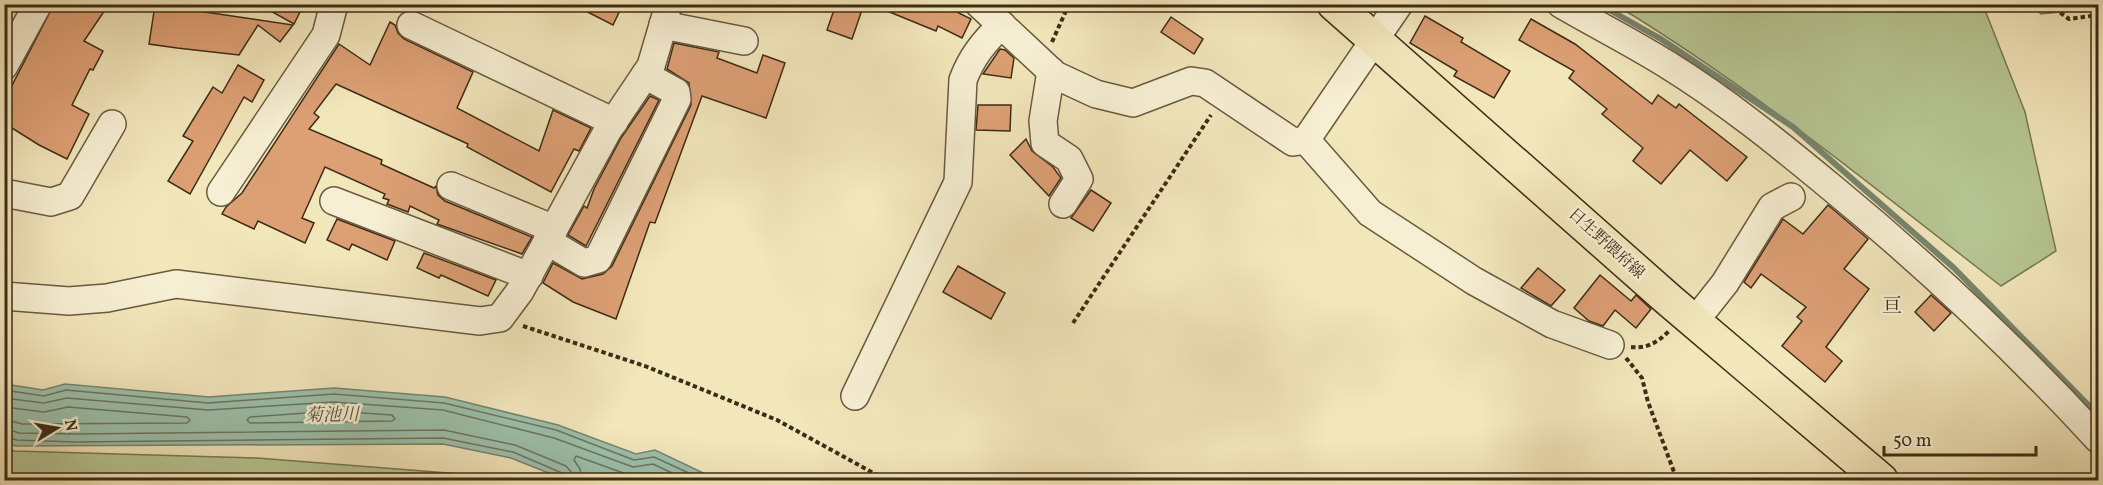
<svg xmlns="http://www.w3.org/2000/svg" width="2103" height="485" font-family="Vollkorn,'Noto Serif JP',serif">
  <rect width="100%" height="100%" fill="#f2e6bb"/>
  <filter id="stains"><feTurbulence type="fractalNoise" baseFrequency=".00333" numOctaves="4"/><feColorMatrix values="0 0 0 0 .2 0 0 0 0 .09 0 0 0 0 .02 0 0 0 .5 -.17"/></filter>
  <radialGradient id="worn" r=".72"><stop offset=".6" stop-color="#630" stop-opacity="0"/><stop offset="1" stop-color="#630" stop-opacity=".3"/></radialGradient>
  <!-- green -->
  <g fill="#b6c693" stroke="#7a7954" stroke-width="1.5">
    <path d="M1616,5H1983L2025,112L2056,251L2001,286C1876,189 1751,87 1616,5Z"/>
    <polygon points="2032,5 2098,5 2098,8 2041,14"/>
    <polygon points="5,446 14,451 257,458 474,475 494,480 5,480"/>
  </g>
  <!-- water -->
  <polygon fill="#9cc0ab" stroke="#76856f" stroke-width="1.5" points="5,384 43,390 65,384 209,397 334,388 445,397 558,425 636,454 655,450 718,480 566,480 511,458 443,444 15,446 5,441"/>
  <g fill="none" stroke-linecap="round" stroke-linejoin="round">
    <!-- shore -->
    <g stroke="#6c7660" stroke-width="1.5">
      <polyline points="4,390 44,396 66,390 208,403 334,394 444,403 556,430 634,460 654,457 704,480"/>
      <polyline points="4,398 44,403 67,398 208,410 334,402 443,410 554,438 633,467 653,464 687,480"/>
      <polyline points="4,407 44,412 68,407 187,417 190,420 187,423 22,424 4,419"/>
      <polygon points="334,411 392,415 395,419 392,421 250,423 247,420 250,417"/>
      <polyline points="4,428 19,433 75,434 444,430 515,445 566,466 572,473 573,480"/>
      <polyline points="4,436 17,440 75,442 443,438 513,452 562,473 566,480"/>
      <polyline points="582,480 580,469 574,460 576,456 629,475 652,474 666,480"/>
    </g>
    <!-- stream -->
    <polyline stroke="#76856f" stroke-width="6" points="1599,4 1661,39 1793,127 1954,268 2098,415"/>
  </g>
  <!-- building -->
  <g fill="#dda075" stroke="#3d2c15" stroke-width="1.5">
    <polygon points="54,4 109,4 84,41 103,51 93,70 90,69 72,105 89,114 67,159 39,145 4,123 4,101"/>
    <polygon points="258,4 304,4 294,24"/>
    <polygon points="572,4 623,4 613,25"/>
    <polygon points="836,4 864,4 852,39 827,30"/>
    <polygon points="870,4 941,4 971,19 962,38 938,26 936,31"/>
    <polygon points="155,5 198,11 293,25 280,42 258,25 239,55 177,48 149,44"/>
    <polygon points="1425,16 1463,38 1461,42 1510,71 1494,98 1454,76 1457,71 1410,43"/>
    <polygon points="1171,17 1203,39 1194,54 1161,32"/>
    <polygon points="1531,19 1575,44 1652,104 1658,95 1676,108 1679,104 1747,157 1727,181 1690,150 1661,184 1633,161 1643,148 1602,114 1607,109 1569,78 1574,71 1519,40"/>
    <polygon points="390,22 395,25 398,33 404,39 473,72 457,108 539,151 553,110 591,128 579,151 574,149 551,192 467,147 468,144 336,84 314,113 319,117 309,129 382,160 381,164 434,188 436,186 438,195 445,201 532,237 522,254 437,224 439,220 410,206 408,212 387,204 389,200 383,198 385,194 325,167 302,218 314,223 305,243 258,221 254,229 222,214 226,207 242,193 339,44 370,65"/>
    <polygon points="674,43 719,52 717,58 757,73 763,55 785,63 766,118 702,96 655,223 650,222 616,319 573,302 543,283 553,263 582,279 603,274 612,266 691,105 689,83 667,69"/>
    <polygon points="1000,49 1005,50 1014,58 1011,78 983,74"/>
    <polygon points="238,65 264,80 252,102 244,97 190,194 168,181 193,141 183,136 213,87 222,93"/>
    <polygon points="650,96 659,100 586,246 568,235 584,206 587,208 594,189 621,138"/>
    <polygon points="978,105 1011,105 1010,131 976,130"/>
    <polygon points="1026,139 1032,151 1053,167 1061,178 1049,196 1010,155"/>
    <polygon points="1091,190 1111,203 1093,231 1071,218"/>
    <polygon points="1828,205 1868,239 1844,269 1869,289 1826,347 1842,361 1825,382 1782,346 1802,321 1797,317 1806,307 1761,274 1751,288 1744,282 1783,219 1803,234"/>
    <polygon points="337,219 395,241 387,260 352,244 349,250 327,240"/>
    <polygon points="424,253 496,280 488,296 441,275 439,278 417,268"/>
    <polygon points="958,266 1005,293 991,319 943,292"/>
    <polygon points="1538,268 1565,290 1551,306 1521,288"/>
    <polygon points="1600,275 1631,301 1636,295 1651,309 1636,328 1615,310 1603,326 1589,321 1574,308"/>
    <polygon points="1931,295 1951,313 1934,331 1915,312"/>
  </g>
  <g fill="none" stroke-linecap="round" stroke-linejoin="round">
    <!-- minor casing -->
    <g stroke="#6a5a3e" stroke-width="30">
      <g id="minor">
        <polyline points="979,4 1055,75 1096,94 1133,103 1191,81 1205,83 1293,142 1306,140 1399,4"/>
        <path d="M1561,4C1597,25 1633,43 1668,65C1726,101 1779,144 1831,187C1926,265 2015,349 2098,439"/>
        <polyline points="411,25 614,122"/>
        <polyline points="663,25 744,41"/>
        <polyline points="4,66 38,4"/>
        <polyline points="1051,71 1043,121 1045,143 1069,159 1079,179 1063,204"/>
        <polyline points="1306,140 1370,213 1474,281 1552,324 1610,345"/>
        <polyline points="451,186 554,229"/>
        <polyline points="221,192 326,35 334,4"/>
        <polyline points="4,193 51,202 70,196 112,124"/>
        <polyline points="334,201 529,276"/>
        <polyline points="547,241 584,263 598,259 677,99 676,92 645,75"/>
        <polyline points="4,296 69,301 107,298 176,284 480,321 500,318 520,291 608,130 651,66 666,15 666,4"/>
        <polyline points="1695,321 1725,283 1772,207 1791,197"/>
        <path d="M855,396L958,182L963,80C971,58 985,40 1002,25"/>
      </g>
    </g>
    <!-- major casing -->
    <g stroke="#3d2c15" stroke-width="36">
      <polyline id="major" points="1334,4 1669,300 1881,480"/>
    </g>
    <!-- path -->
    <g stroke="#3d2c15" stroke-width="4" stroke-dasharray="4.5 3" stroke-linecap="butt">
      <polyline points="2048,4 2069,19 2098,15"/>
      <polyline points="1052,42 1069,4"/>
      <polyline points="1073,323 1211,115"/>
      <polyline points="523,326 645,366 777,420 886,480"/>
      <path d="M1631,347C1647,349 1658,342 1669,331"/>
      <polyline points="1626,358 1642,378 1648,402 1677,480"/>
    </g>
    <!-- minor -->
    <use href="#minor" stroke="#f7efd3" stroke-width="27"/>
    <!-- major -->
    <use href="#major" stroke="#f2e6bb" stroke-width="33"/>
  </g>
  <g text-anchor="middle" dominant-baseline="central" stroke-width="5" stroke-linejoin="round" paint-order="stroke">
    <!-- street labels -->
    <g font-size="16" fill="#3d2c15" stroke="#f7efd3">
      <text transform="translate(1606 244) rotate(42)">日生野隈府線</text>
    </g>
    <!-- water labels -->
    <g font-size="18" font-style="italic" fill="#55513a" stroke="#f7efd3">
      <text transform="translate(332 416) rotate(-1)">菊池川</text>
    </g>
    <!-- quarter labels -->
    <g font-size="20" fill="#3d2c15" stroke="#f7efd3">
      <text x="1892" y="307">亘</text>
    </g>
  </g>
  <!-- margin -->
  <rect width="2103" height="485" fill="none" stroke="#f2e6bb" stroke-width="24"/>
  <rect x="6" y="6" width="2091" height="473" fill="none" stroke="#3d2c15" stroke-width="3"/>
  <rect x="12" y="12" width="2079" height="461" fill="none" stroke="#3d2c15" stroke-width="1.5"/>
  <!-- north arrow -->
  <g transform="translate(57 428) rotate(79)" stroke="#f7efd3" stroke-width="4.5" paint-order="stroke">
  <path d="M0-4.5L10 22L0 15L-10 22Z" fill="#3d2c15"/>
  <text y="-9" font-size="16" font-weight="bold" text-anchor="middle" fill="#3d2c15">N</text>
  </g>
  <!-- scale -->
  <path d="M1884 446v9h152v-9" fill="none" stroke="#3d2c15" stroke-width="3"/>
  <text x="1893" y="446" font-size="18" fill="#3d2c15" stroke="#f7efd3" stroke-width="4.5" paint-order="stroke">50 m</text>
  <rect width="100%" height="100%" filter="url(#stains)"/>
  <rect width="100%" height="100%" fill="url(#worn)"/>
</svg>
